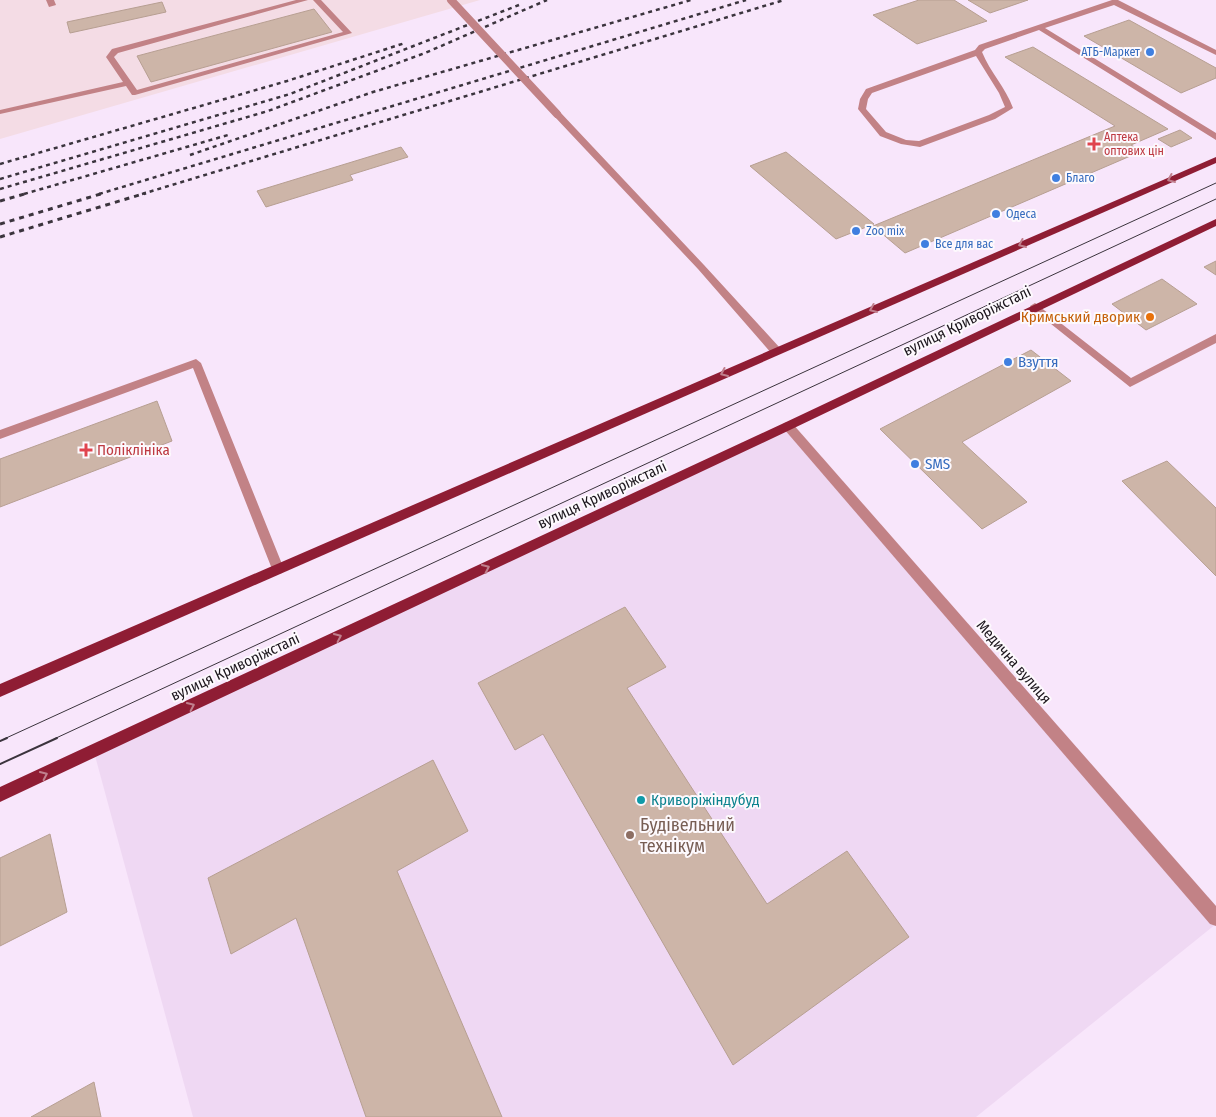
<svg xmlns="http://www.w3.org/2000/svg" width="1216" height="1117" font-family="'Fira Sans Condensed',sans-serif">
  <rect width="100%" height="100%" fill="#f8e6fb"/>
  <!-- built -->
  <polygon fill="#efd8f3" points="788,426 1216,924 976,1117 193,1117 94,752"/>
  <!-- industrial -->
  <polygon fill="#f4dce5" points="0,0 480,0 0,139"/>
  <!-- building -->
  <g fill="#cdb5a8" stroke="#b79f92">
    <polygon points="919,0 954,0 987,21 917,44 873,15"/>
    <polygon points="968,0 1028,0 990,13"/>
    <polygon points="162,2 166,12 70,33 67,22"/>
    <polygon points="314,9 332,32 151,82 137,56"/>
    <polygon points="1129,20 1216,68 1216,78 1181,93 1084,36"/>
    <polygon points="1033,47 1168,129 1131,145 1142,151 905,253 873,226 1115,126 1005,57"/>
    <polygon points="1180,130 1192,138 1171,147 1158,139"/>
    <polygon points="401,147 408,157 350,175 353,180 266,207 257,191"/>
    <polygon points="786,152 874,224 836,239 750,166"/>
    <polygon points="1216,261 1216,275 1204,267"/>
    <polygon points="1162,279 1197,304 1146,330 1112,304"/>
    <polygon points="1031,350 1071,381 962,442 1027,502 982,529 880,429"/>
    <polygon points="157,401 172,441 0,507 0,459"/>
    <polygon points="1167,461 1216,508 1216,576 1122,481"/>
    <polygon points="625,607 666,667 627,688 767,904 847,851 909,937 733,1065 543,734 515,750 478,683"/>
    <polygon points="433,760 468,831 397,871 502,1117 366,1117 296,918 231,954 208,878"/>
    <polygon points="50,834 67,912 0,946 0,858"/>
    <polygon points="94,1082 101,1117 31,1117"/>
  </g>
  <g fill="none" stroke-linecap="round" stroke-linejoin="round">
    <!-- lane -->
    <g fill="#c28286" fill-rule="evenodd">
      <polygon points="46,0 54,0 56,5 49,7"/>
      <polygon points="296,0 308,0 118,53 114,57 137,90 343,32 313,0 321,0 352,33 135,95 132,95 126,86 0,114 0,110 123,82 106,57 112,49"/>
      <path d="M1112,0H1118L1216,50V55L1114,5L1045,28L1216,133V140L1039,30L985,49L982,52C990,72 1006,88 1013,108L995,119L920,147L901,144L880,136L858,109L860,99L866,89L975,50L979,45ZM976,56L999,93L1005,107L989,115L919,141L906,140L886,132L866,109L868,99L872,93Z"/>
      <polygon points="1035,303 1131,378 1216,334 1216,343 1130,387 1031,308 1030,306"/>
      <polygon points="196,359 201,363 284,569 282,573 278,574 274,573 272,569 193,368 0,439 0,430"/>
    </g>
    <!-- street -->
    <g fill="#c28286" fill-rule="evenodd">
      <polygon points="554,112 560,112 704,265 780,348 781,351 780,354 772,354 698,269 554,116"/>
      <polygon points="788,422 792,423 1216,906 1216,926 1210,924 784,429 782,426 784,423"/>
    </g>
    <!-- primary -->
    <g fill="#8f1d34" fill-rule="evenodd">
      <polygon points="1216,157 1216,163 0,697 0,684"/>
      <polygon points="1216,219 1216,226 792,429 0,802 0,787 784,423"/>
    </g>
    <!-- tram-far1 -->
    <g stroke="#3b343d" stroke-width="1">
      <polyline points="4,739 1216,183"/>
      <polyline points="54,739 1216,199"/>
    </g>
    <!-- tram -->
    <g stroke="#3b343d" stroke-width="2">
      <polyline points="0,741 7,738"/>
      <polyline points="0,764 57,738"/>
    </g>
    <!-- rail-far1 -->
    <g stroke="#3b343d" stroke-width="2.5" stroke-dasharray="4 4" stroke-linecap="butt">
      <polyline points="190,155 373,92 691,0"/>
      <polyline points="0,164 287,81 405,43"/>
      <polyline points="0,179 290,94 519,5"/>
      <polyline points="0,189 268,111 425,53 547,0"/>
      <polyline points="24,194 228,135"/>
      <polyline points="99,194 746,0"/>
      <polyline points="142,194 784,0"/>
    </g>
    <!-- rail -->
    <g stroke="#3b343d" stroke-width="3" stroke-dasharray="5 5" stroke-linecap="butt">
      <polyline points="0,201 28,193"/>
      <polyline points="0,224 104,193"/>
      <polyline points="0,237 146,193"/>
    </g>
    <!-- street-bridge -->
    <polyline stroke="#c28286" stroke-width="8" points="451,0 557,114"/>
  </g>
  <!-- one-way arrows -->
  <defs><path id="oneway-chevron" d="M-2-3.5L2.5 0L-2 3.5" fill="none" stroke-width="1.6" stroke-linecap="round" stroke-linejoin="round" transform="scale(1.25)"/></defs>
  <g stroke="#c0808e">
    <use href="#oneway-chevron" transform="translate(1171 179) rotate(156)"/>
    <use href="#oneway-chevron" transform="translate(1022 244) rotate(156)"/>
    <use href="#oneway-chevron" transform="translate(873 309) rotate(157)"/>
    <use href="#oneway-chevron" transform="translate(724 373) rotate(156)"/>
    <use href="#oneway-chevron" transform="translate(486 568) rotate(-25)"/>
    <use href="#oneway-chevron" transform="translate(338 637) rotate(-25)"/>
    <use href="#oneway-chevron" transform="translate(191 706) rotate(-25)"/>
    <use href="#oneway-chevron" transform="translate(44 775) rotate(-25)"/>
  </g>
  <!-- markers -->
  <g fill="#3f7fe0" stroke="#fdf9fd" stroke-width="2">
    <circle cx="1150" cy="52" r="5"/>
    <circle cx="1056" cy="178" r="5"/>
    <circle cx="996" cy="214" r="5"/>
    <circle cx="856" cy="231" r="5"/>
    <circle cx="925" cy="244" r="5"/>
    <circle cx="1008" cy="362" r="5"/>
    <circle cx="915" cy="464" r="5"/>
  </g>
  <g fill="#e0444e" stroke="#fdf9fd" stroke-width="2">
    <path d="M1091.5 136.5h5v5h5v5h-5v5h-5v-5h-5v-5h5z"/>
    <path d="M83.5 442.5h5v5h5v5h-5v5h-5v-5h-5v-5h5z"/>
  </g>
  <circle fill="#e8710a" stroke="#fdf9fd" stroke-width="2" cx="1150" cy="317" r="5"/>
  <circle fill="#0f9aa8" stroke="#fdf9fd" stroke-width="2" cx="641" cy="800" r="5"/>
  <circle fill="#8d6e63" stroke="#fdf9fd" stroke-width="2" cx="630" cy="835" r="5"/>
  <g text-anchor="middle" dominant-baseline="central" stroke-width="4" stroke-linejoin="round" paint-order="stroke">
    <!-- far-shop labels -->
    <g font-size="12" fill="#366cbe" stroke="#fdf9fd" text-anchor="start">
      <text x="1140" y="52" text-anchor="end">АТБ-Маркет</text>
      <text x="1066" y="178">Благо</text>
      <text x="1006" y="214">Одеса</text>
      <text x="866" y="231">Zoo mix</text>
      <text x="935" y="244">Все для вас</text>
    </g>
    <!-- far-health labels -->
    <g font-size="12" fill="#be3a42" stroke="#fdf9fd" text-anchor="start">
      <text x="1104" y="137">Аптека<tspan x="1104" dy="14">оптових цін</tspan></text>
    </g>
    <!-- food labels -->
    <g font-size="15" fill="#c56008" stroke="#fdf9fd" text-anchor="end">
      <text x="1140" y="317">Кримський дворик</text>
    </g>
    <!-- street labels -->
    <g font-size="15" fill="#1c161d" stroke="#fdf9fd">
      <text transform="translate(967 321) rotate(-26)">вулиця Криворіжсталі</text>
      <text transform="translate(602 495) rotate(-25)">вулиця Криворіжсталі</text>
      <text transform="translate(1014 662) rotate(49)">Медична вулиця</text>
      <text transform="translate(235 667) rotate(-25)">вулиця Криворіжсталі</text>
    </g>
    <!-- shop labels -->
    <g font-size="15" fill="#366cbe" stroke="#fdf9fd" text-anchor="start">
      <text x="1018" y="362">Взуття</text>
      <text x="925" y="464">SMS</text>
    </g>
    <!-- health labels -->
    <g font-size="15" fill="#be3a42" stroke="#fdf9fd" text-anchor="start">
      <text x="97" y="450">Поліклініка</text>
    </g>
    <!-- culture labels -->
    <g font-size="15" fill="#0d838f" stroke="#fdf9fd" text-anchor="start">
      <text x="651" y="800">Криворіжіндубуд</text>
    </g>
    <!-- near-education labels -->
    <g font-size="18" fill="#785e54" stroke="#fdf9fd" text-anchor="start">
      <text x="640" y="825">Будівельний<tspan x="640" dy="21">технікум</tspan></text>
    </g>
  </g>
</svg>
